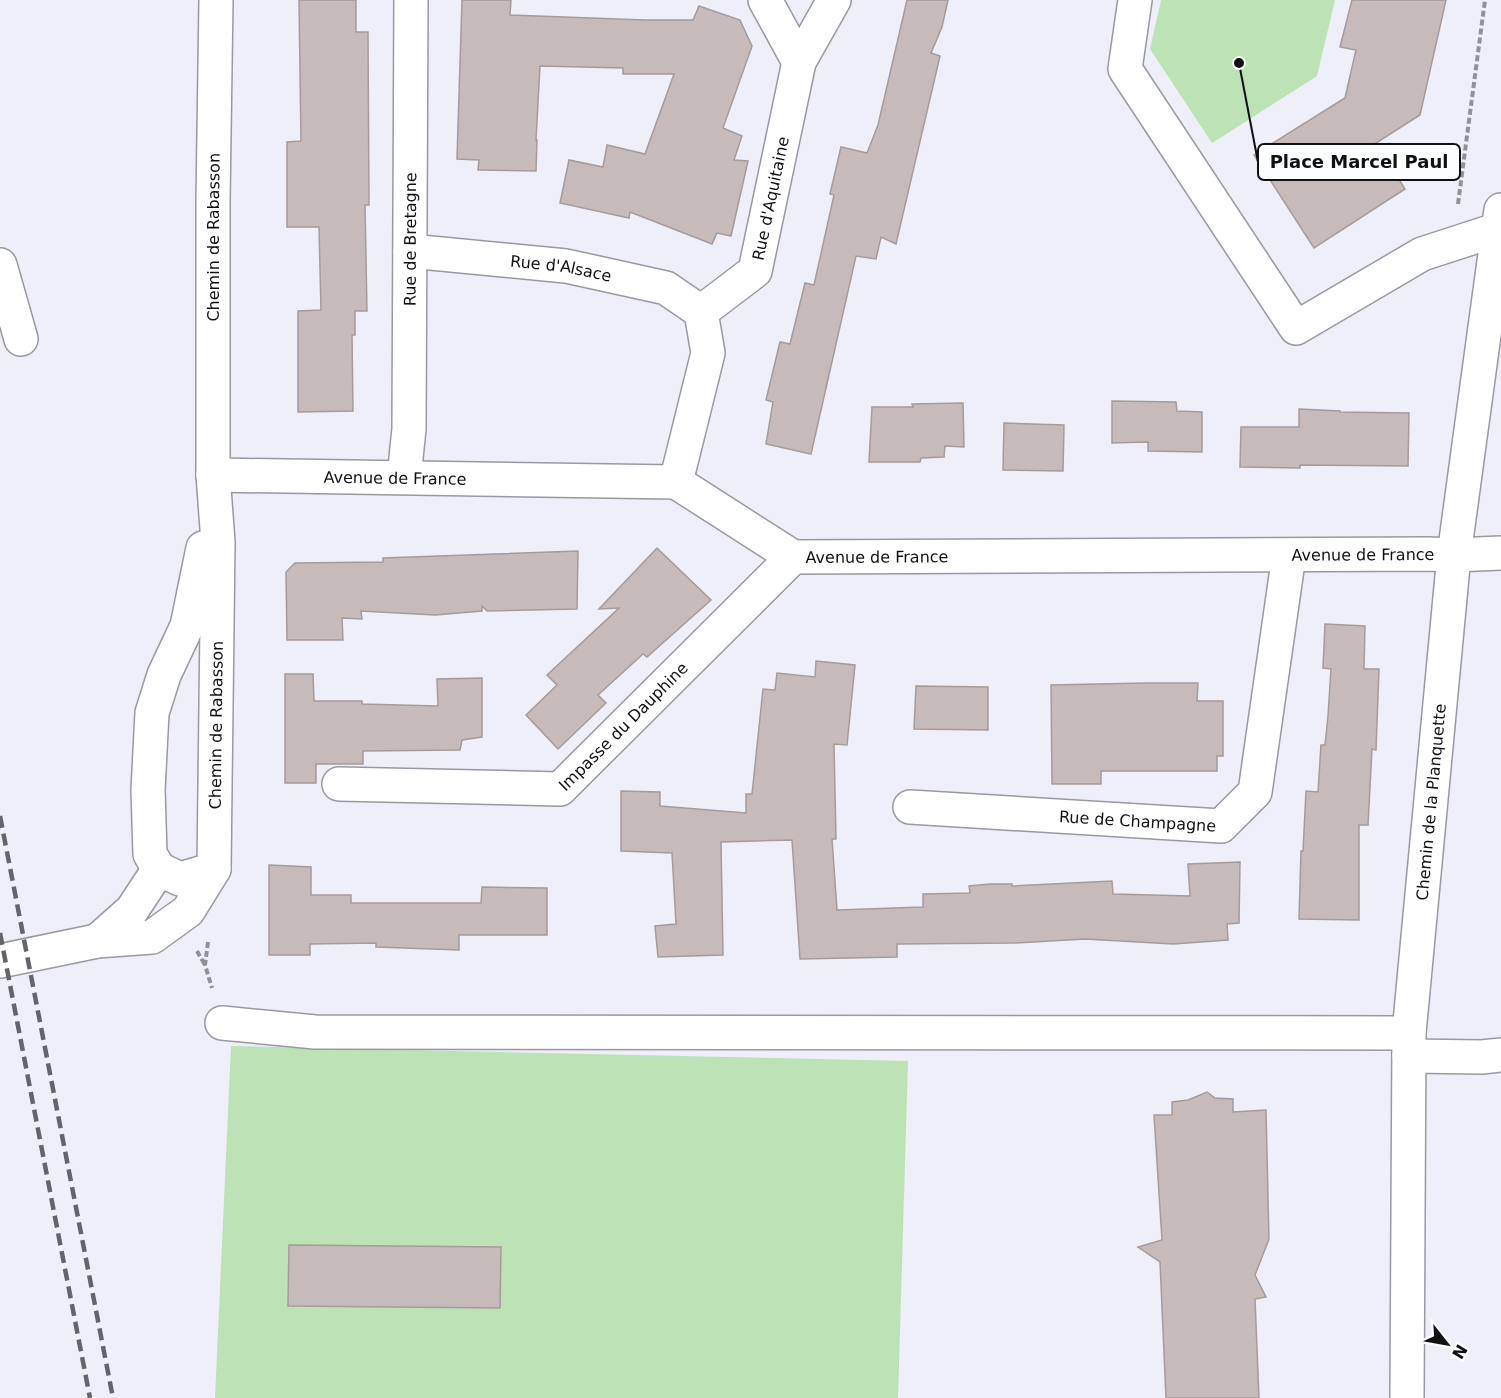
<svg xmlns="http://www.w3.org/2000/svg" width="1501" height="1398" font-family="'DejaVu Sans',sans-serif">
  <rect width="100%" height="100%" fill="#eeeff8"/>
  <!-- green -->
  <g fill="#bde2b5">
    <polygon points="1161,0 1335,0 1317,76 1212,143 1150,49"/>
    <polygon points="231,1046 908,1061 898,1398 215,1398"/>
  </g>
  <!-- building -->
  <g fill="#c6bbba" stroke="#a59b9a" stroke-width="1.5">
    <polygon points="299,0 356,0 356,32 368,32 369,205 365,205 367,311 355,311 355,335 352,335 353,411 298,412 298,311 321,310 319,227 287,227 287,142 301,141"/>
    <polygon points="462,0 511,0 510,15 645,20 693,20 699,6 740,20 752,46 723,128 742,136 734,160 748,161 731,236 717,233 712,244 630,212 629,218 560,203 569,160 603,167 607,145 645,154 674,74 623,74 623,68 540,66 536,140 537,140 536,171 478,170 479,160 457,159"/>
    <polygon points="907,0 948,0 942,27 931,53 940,56 896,244 881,237 876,259 856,256 811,454 766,444 773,402 766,400 780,342 790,344 805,283 814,285 834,195 830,194 841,147 867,153 878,125"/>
    <polygon points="1352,0 1446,0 1420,115 1376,143 1405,189 1314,248 1254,155 1345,98 1356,50 1340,47"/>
    <polygon points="1112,401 1176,402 1177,411 1202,412 1202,452 1148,451 1148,442 1112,443"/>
    <polygon points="963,403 964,447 945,446 944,457 921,458 920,462 869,462 872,407 913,407 912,404"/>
    <polygon points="1299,409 1340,411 1340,412 1409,413 1408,466 1300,465 1300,468 1240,467 1241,427 1299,427"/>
    <polygon points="1004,423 1064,425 1063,471 1003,470"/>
    <polygon points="657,548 711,600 647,657 643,654 598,695 606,703 558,749 526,715 557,685 547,675 619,608 599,609"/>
    <polygon points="578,551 577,609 487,611 482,606 482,611 435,615 361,611 362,619 342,618 343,640 287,640 286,572 295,563 383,562 383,558"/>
    <polygon points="1325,624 1365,626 1364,669 1379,669 1376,750 1372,749 1368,825 1359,825 1359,920 1299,919 1301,851 1303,851 1306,791 1318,792 1321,745 1325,745 1328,716 1331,669 1323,668"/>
    <polygon points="816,661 855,665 847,745 834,744 836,839 832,839 837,910 923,907 923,894 970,893 969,886 990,884 1012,884 1012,886 1112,881 1113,894 1190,896 1188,864 1240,862 1239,923 1227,924 1228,940 1173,944 1085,939 1014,943 897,944 897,957 800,959 792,840 721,842 723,955 658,957 655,926 676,924 672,853 621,851 621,791 660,792 660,806 746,813 746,794 752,794 763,689 775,690 777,673 815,677"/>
    <polygon points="285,674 313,674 314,701 362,701 362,704 438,706 437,679 482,678 482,737 462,740 460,750 363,751 363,764 316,764 316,783 285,783"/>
    <polygon points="1146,683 1198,683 1197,701 1223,701 1223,756 1217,756 1217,771 1101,771 1101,784 1052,784 1051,685"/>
    <polygon points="916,686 988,687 988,730 914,729"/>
    <polygon points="269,865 311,867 311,895 351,895 351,903 481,903 482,887 547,888 547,935 459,935 459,950 376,947 376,943 310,944 310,955 269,955"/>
    <polygon points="1207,1092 1215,1098 1233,1099 1233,1112 1266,1110 1269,1239 1255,1275 1266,1297 1255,1299 1259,1398 1166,1398 1160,1262 1138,1247 1162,1240 1154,1115 1172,1115 1172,1102 1188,1100"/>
    <polygon points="289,1245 501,1247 500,1308 288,1306"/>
  </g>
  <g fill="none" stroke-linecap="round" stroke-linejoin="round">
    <!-- minor casing -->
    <g stroke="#9899a1" stroke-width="36">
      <g id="minor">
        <polyline points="765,0 799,62"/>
        <polyline points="1135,0 1125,69 1296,328 1422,254 1499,229"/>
        <path id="s1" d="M410,251L566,266L666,288L701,312"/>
        <polyline points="0,265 21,339"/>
        <path id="s2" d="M701,312L755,271L799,62L834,0"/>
        <path id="s3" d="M213,475L676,482L793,557L1428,554L1454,555L1501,553"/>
        <path id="s4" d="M404,477L409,429L411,0"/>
        <polyline points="676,482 708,353 701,312"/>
        <polyline points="203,548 187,626 164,675 152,713 148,790 150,854 159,869 180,879 214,869"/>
        <path id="s5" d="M339,784L560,789L793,557"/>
        <path id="s6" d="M910,807L1221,826L1255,792L1289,555"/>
        <polyline points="97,941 132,910 159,869"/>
        <path id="s7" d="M0,961L97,941L152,937L188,911L214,869L218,542L213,475V200L216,0"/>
        <polyline points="222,1023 315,1032 1409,1033"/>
        <polyline points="1409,1056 1482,1057 1501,1055"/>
        <path id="s8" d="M1407,1398L1409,1033L1454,555L1501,210"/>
      </g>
    </g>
    <!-- path -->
    <g stroke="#919198" stroke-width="4" stroke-dasharray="6 3" stroke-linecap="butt">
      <polyline points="1458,204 1485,0"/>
      <polyline points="208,942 205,965 212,988"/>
      <polyline points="197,951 205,965"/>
    </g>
    <!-- minor -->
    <use href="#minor" stroke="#fff" stroke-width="33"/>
    <!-- rail -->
    <g stroke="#64646a" stroke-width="4.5" stroke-dasharray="12 6" stroke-linecap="butt">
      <polyline points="0,816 113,1398"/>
      <polyline points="0,933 90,1398"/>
    </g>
  </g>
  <g text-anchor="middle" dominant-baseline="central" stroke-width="5" stroke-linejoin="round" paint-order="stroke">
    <!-- street labels -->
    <g font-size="16" fill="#101013" stroke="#fcfdfe">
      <text stroke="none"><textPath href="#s2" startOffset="142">Rue d'Aquitaine</textPath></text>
      <text stroke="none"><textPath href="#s7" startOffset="880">Chemin de Rabasson</textPath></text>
      <text stroke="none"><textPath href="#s4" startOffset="238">Rue de Bretagne</textPath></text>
      <text stroke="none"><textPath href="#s1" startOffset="152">Rue d'Alsace</textPath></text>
      <text stroke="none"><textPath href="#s3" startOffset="182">Avenue de France</textPath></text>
      <text stroke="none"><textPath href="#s3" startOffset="1172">Avenue de France</textPath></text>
      <text stroke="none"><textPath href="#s3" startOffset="686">Avenue de France</textPath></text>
      <text stroke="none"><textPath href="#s5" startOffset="310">Impasse du Dauphine</textPath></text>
      <text stroke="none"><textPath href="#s7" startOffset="392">Chemin de Rabasson</textPath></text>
      <text stroke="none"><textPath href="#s8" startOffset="597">Chemin de la Planquette</textPath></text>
      <text stroke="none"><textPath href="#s6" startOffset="228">Rue de Champagne</textPath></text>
    </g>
  </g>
  <!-- callouts -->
  <path fill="none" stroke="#101013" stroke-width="2" d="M1239 63L1258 162"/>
  <circle fill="#101013" stroke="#fcfdfe" stroke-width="2" cx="1239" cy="63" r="6"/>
  <rect fill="#fcfdfe" stroke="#101013" stroke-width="2" x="1258" y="144" width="202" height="36" rx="6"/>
  <g font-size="18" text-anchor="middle" font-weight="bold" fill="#101013">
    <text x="1359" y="168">Place Marcel Paul</text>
  </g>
  <!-- north arrow -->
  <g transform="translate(1447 1344) rotate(121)" stroke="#fcfdfe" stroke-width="4.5" paint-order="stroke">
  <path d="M0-4.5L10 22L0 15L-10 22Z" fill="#101013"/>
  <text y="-9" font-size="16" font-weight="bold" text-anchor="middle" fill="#101013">N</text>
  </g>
</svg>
